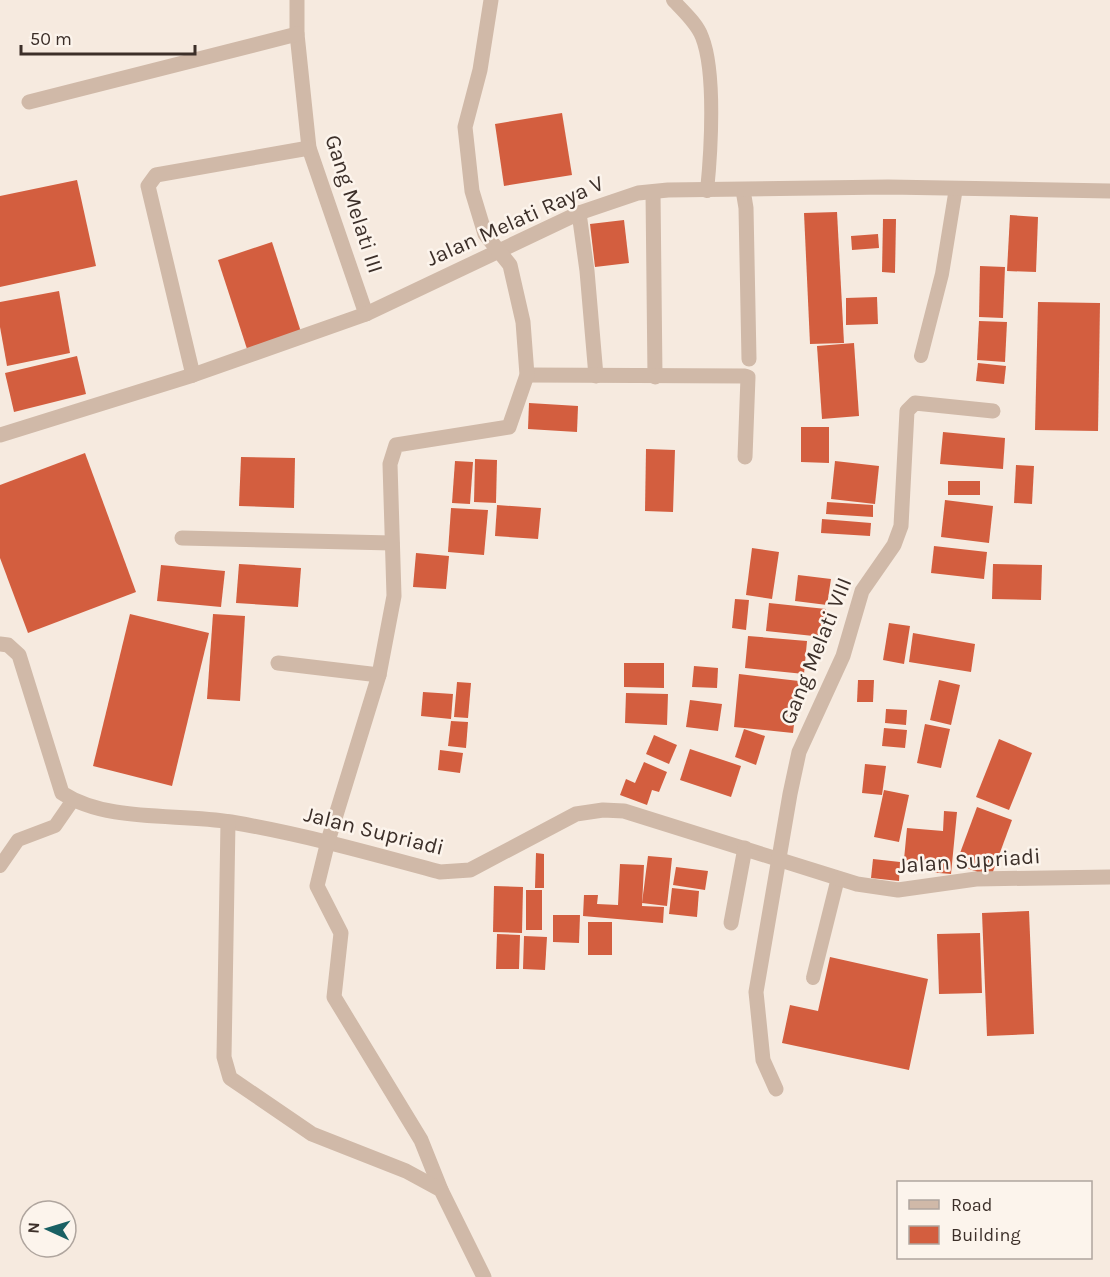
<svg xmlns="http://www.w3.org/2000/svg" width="1110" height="1277" font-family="Karla,sans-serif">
  <rect width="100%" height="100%" fill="#f6eadf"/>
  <!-- building -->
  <g fill="#d35e3f">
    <polygon points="562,113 572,175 504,186 495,124"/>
    <polygon points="77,180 96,266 0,287 0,196"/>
    <polygon points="837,212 844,343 810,344 804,213"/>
    <polygon points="1010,215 1038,217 1036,272 1007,271"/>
    <polygon points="883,219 896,219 895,273 882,272"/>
    <polygon points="624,220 629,263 595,267 590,224"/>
    <polygon points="878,234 879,248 852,250 851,236"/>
    <polygon points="272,242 302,335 248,352 218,260"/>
    <polygon points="980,266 1005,267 1003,318 979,317"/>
    <polygon points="59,291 70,353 7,366 0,327 0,302"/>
    <polygon points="877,297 878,324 846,325 846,298"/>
    <polygon points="1038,302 1100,303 1098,431 1035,430"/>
    <polygon points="979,321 1007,322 1005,362 977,360"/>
    <polygon points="854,343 859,416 822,419 817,346"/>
    <polygon points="77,356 86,394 14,412 5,373"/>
    <polygon points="978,363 1006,366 1004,384 976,381"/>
    <polygon points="529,403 578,406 577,432 528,429"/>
    <polygon points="801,427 829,427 829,463 801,462"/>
    <polygon points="943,432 1005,438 1003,469 940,464"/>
    <polygon points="646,449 675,450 673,512 645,511"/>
    <polygon points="85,453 136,592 28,633 0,558 0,485"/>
    <polygon points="241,457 295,458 294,508 239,506"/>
    <polygon points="475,459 497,460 496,503 474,502"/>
    <polygon points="455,461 473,462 470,504 452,503"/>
    <polygon points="835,461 879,466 875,504 831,499"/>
    <polygon points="1016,465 1034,466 1032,504 1014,503"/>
    <rect x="948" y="481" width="32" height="14"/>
    <polygon points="945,500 993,506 989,543 941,537"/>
    <polygon points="827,502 873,505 873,517 826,514"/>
    <polygon points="497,505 541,508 538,539 495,536"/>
    <polygon points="451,508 488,510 484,555 448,552"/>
    <polygon points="822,519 871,523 870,536 821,533"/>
    <polygon points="934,546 987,552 984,579 931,573"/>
    <polygon points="752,548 779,552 772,599 746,595"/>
    <polygon points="416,553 449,556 446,589 413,587"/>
    <polygon points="239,564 301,568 298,607 236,603"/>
    <polygon points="993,564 1042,565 1041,600 992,599"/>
    <polygon points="161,565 225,571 221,607 157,601"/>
    <polygon points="798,575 831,579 827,605 795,601"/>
    <polygon points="735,599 749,600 746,630 732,628"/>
    <polygon points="769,603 826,609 823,637 766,631"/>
    <polygon points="130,614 209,633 172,786 93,766"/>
    <polygon points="213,614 245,616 240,701 207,699"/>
    <polygon points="889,623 910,626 904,664 883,660"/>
    <polygon points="913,633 975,644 971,672 909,662"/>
    <polygon points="748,636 807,641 804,674 745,668"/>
    <polygon points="624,663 664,663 664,688 624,687"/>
    <polygon points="694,666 718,668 717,688 692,687"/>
    <polygon points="739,674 799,681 793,733 734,727"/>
    <polygon points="858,680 874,680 873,702 857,702"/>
    <polygon points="939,680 960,685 951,725 930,720"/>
    <polygon points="457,682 471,683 468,718 454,717"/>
    <polygon points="423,692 453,694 451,719 421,716"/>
    <polygon points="626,693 668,694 667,725 625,723"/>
    <polygon points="690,700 722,704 718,731 686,727"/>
    <polygon points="886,709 907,710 906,725 885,723"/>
    <polygon points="451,721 468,722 466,748 448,746"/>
    <polygon points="925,724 950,729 941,768 917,763"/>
    <polygon points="884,728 907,730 905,748 882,746"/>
    <polygon points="744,729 765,736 756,765 735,757"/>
    <polygon points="654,735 677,745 669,764 646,754"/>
    <polygon points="999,739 1032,753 1009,810 976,797"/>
    <polygon points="690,749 741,766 731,797 680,780"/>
    <polygon points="440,750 463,753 460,773 438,770"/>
    <polygon points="644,762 667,772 659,792 652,790 647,805 620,795 626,779 635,783"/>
    <polygon points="865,764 886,766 882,795 862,793"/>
    <polygon points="884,790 909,795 899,842 874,837"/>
    <polygon points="977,807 1012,820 991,877 956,864"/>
    <polygon points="944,811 957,812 951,874 903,870 907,828 943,831"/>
    <polygon points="536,853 544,854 544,888 535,888"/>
    <polygon points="648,856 672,858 667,906 642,903"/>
    <polygon points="873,859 900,862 899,881 871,878"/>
    <polygon points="620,864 644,865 642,906 664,907 663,923 583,916 584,895 598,895 597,904 618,905"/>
    <polygon points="676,867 708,871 705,890 673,885"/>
    <polygon points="494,886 523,887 522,933 493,932"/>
    <polygon points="672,888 699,891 697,917 669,914"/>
    <rect x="526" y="890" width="16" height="40"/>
    <polygon points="1029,911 1034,1034 987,1036 982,913"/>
    <polygon points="553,915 580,915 579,943 553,942"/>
    <rect x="588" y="922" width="24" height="33"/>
    <polygon points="980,933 982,993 939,994 937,934"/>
    <polygon points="497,934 520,935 519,969 496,969"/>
    <polygon points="524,936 547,937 545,970 523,969"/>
    <polygon points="830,957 928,979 909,1070 782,1043 790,1005 818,1011"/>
  </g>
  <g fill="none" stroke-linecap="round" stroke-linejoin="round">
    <!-- service -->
    <g stroke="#d0b9a8" stroke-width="14">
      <path d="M673,0C683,11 697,23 702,37C716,72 711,152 707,191"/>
      <polyline points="921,356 942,274 956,188"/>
      <polyline points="0,866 18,840 55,826 73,800"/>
      <polyline points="813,978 838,878"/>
    </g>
    <!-- minor -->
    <g stroke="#d0b9a8" stroke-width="15">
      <polyline points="297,0 297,34 309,148 366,314"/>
      <polyline points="29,102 297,34"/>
      <polyline points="743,190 746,208 749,359"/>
      <polyline points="653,192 655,377"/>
      <polyline points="579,213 587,271 596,376"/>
      <polyline points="193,375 148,186 156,175 309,148"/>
      <polyline points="527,375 745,376 748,377 745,457"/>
      <polyline points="0,435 193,375 366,314 579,213 638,193 668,190 888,187 1110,191"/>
      <polyline points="182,538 392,543"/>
      <path d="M0,644L8,645L19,655L62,793C108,823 178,813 231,822C302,834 370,853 440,872L470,870L576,814L603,810L624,811L857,884L898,890L976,879L1110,877"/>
      <polyline points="278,663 379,675 394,596 390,464 396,445 509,427 527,375 523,322 510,265 485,234 472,191 465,127 480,70 491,0"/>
      <polyline points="379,675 328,841 317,886 341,933 334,997 421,1140 441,1190"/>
      <polyline points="228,822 224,1057 230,1078 312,1134 406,1171 441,1190 484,1277"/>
      <polyline points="731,923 745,848"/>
      <polyline points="776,1089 763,1060 756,992 790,794 799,752 843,656 862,591 894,545 901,526 907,411 915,403 993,411"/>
    </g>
  </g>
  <g text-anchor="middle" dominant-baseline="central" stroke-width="5" stroke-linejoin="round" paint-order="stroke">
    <!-- street labels -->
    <g font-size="22" fill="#3c2f29" stroke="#fcf4ec">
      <text transform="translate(354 204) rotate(72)">Gang Melati III</text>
      <text transform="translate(515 221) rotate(-24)">Jalan Melati Raya V</text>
      <text transform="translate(816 651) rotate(-68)">Gang Melati VIII</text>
      <text transform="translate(374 831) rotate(14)">Jalan Supriadi</text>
      <text transform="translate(969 861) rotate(-4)">Jalan Supriadi</text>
    </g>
  </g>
  <!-- legend -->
  <rect x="897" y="1181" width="195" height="78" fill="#fcf4ec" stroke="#afa59e" stroke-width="1.5"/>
  <rect x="909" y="1200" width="30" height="9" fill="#d0b9a8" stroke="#afa59e" stroke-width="1.5"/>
  <text x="951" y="1211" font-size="18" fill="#3c2f29">Road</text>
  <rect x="909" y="1226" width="30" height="18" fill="#d35e3f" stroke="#afa59e" stroke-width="1.5"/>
  <text x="951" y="1241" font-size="18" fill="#3c2f29">Building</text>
  <!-- north arrow -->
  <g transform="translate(48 1229) rotate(274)"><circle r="28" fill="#fcf4ec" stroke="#afa59e" stroke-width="1.5"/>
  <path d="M0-4.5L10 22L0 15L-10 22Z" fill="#196063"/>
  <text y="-9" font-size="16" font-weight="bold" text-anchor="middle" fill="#3c2f29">N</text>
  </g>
  <!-- scale -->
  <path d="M21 45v9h174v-9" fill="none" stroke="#3c2f29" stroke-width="3"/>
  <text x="30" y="45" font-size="18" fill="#3c2f29" stroke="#fcf4ec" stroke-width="4.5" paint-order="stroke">50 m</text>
</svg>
